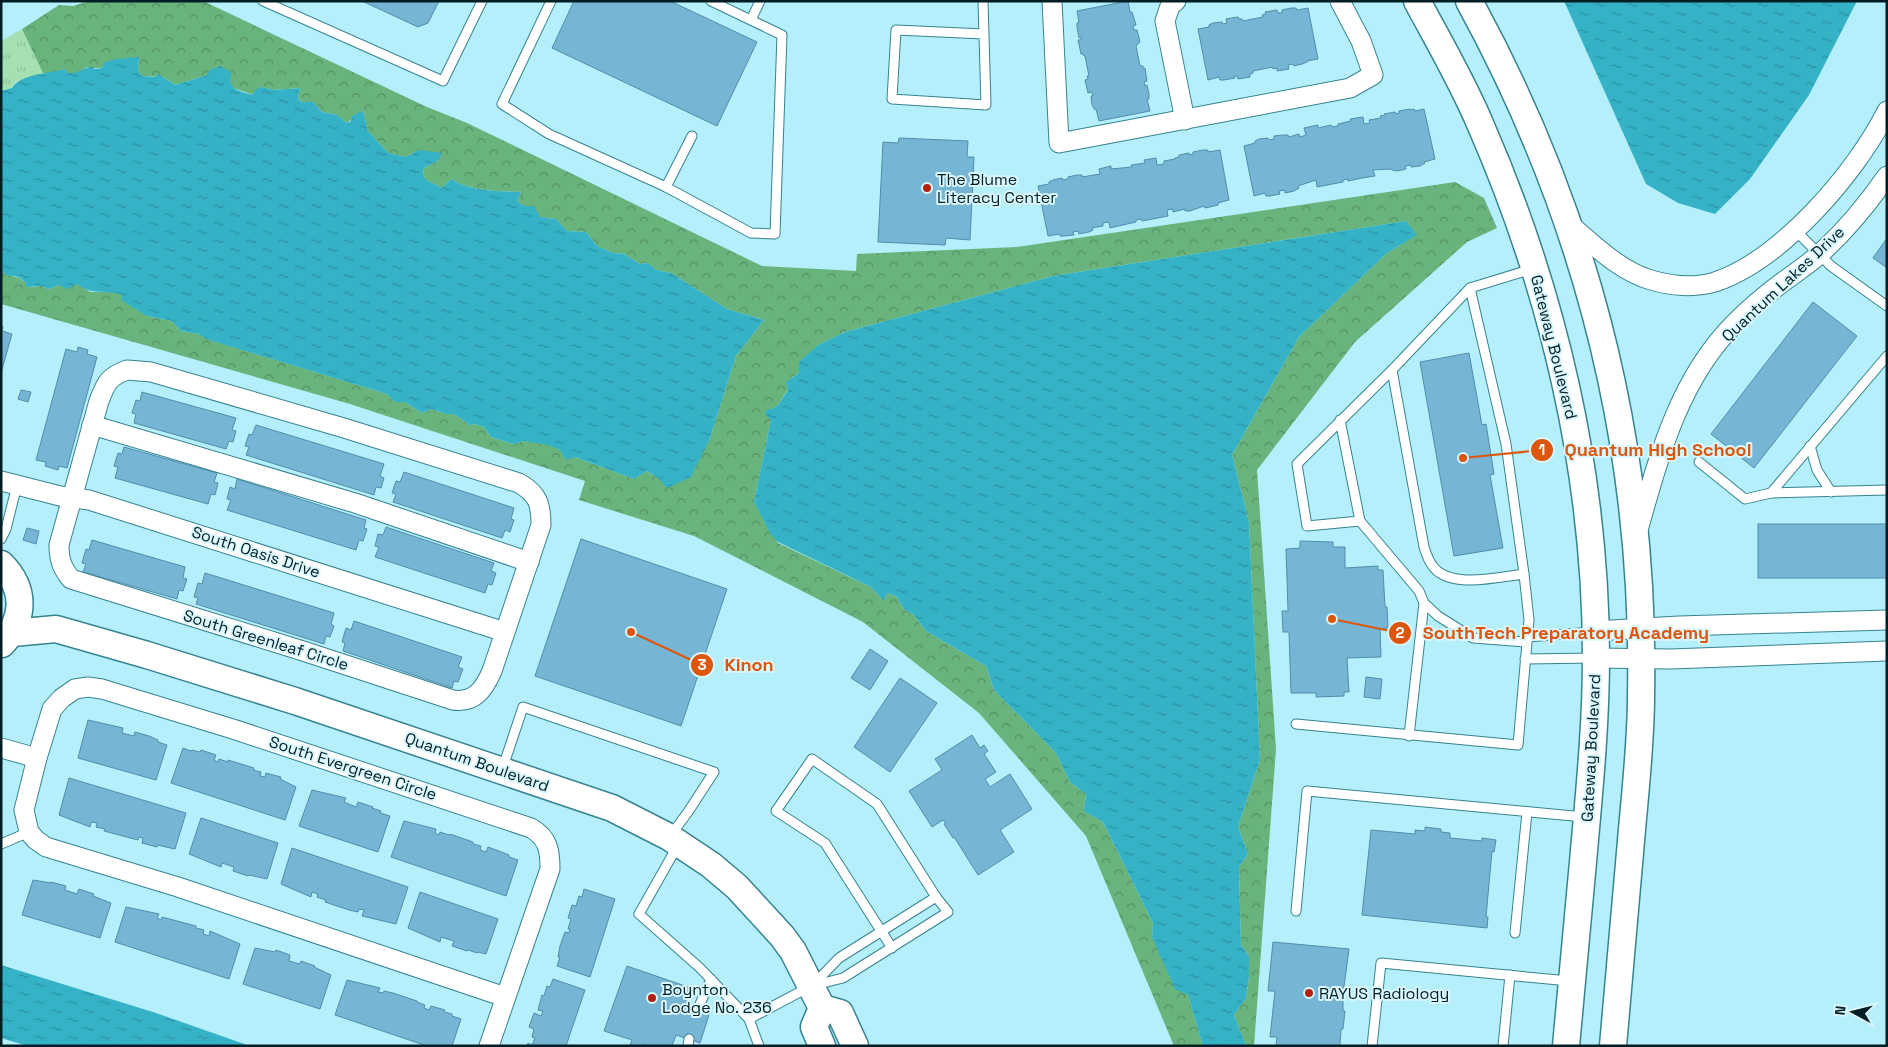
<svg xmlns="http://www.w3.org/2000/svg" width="1888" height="1047" font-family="'Space Grotesk',sans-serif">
  <defs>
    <pattern id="grass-tufts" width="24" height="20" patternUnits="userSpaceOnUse" patternTransform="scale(1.25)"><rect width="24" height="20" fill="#a4e0b2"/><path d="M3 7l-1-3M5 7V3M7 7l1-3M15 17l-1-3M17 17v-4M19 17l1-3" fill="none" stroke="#8bc099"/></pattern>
    <pattern id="forest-crowns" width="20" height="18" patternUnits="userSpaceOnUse" patternTransform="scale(1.25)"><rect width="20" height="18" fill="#69b37c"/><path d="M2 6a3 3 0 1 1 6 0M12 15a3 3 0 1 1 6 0" fill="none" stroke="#549165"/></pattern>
    <pattern id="water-ripples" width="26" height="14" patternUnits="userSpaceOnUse" patternTransform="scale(1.25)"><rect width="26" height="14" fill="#35b2c6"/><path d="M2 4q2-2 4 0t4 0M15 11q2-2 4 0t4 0" fill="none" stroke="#2a90a1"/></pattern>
  </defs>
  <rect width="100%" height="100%" fill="#b4effb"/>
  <!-- grass -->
  <polygon fill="url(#grass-tufts)" points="22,29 43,73 16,82 12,88 1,91 1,41"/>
  <!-- forest -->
  <path fill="url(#forest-crowns)" d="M90,1H203L427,107L467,123L762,266L856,271L857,254L1017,247L1455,182L1484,198L1497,228L1467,242L1355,342L1257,470L1276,749L1254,1046H1246L1234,1015L1246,998L1249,977V956L1241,945L1239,867L1248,854L1238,827L1260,760L1249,522L1232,455L1299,337L1387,253L1416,235L1406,221L1053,276L845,332L818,345L800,367L799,373L791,378L788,389L778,405L772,409L771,420L754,502L778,543L871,587L884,601L887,593L896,596L904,609L914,615L926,631L986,666L994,690L1056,753L1070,782L1086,794L1084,811L1103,822L1153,923L1152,937L1188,995L1203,1046H1174L1086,836L979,713L863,622L694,536L579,500L585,481L350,404L1,304V271C10,277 18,275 26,283L27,287L42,286L48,289L59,285L77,284L91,292H114L122,295L147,316L172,321L181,331L199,334L207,339L387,394L395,402H405L422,413L431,409L446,414H454L470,425L475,424L484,427L491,437L513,444L524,441L548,444L575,457L634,479L647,471L659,479L709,441L736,356L764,320L727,309L671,273L656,270L648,263L640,264L624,254L613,253L597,246L586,232L567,231L556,219L540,217L517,201L521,192C497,191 472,192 451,179L442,188L426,180L423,174L424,168L439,160L419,150L406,157L388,153L368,131L363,111L347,123L337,115L322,112L313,102C307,103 302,104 298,98L300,88L274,90L261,87L254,95L233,88L229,80L207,75L175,85L163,77L142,76L138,71L139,57C123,62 104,71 87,67L78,73H67L65,69L52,73H43L22,29L59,5L73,6Z"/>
  <!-- water -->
  <g fill="url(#water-ripples)">
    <polygon points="1564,1 1857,1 1809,95 1750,179 1715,214 1678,203 1646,184"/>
    <path d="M139,57L138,71L142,76L155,77L158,74L175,85L207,75L210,70L220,66L231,72C227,90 239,91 253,95L255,90L261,87L274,90L300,88L298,98C302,105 307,101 313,102L322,112L337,115L347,123L351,121L352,116L363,111L368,131L388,153L406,157L419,150L442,153L439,160L424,168L423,174L426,180L442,188L451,179C472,192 497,191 521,192L517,201L524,206H534L540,217L556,219L567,231L586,232L597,246L613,253L624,254L640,264L648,263L656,270L671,273L727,309L764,320L736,356L709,441L691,477L667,488L659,479L647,471L634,479L575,457L566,460L560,450L548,445L524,441L513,444L491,437L484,427L475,424L470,425L454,414H446L431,409L422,413L405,402H395L387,394L206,339L199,334L181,331L172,321L147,316L121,300L122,295C105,289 93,296 77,284L67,289L59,285L48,289L42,286L26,287V283C21,278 16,275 9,276L1,271V91L12,88C22,73 49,74 65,69L67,73C82,74 81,67 93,67L95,69L102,68L105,62L116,59Z"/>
    <polygon points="1406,221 1417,235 1387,253 1299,337 1232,455 1249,522 1260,760 1238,827 1248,854 1239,867 1241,945 1249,956 1249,977 1246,998 1234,1015 1246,1046 1203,1046 1188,995 1175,989 1152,937 1153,923 1103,822 1084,811 1086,794 1070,782 1056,753 994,690 986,666 926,631 914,615 904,609 896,596 887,593 884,601 871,587 778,542 770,533 754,502 771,420 765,414 768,409 772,409 778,405 788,390 786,382 799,373 799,362 818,345 845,332 1053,276"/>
    <polygon points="1,965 156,1013 250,1046 28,1046 1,1038"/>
  </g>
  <!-- building -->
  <g fill="#77b5d4" stroke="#508dab">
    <polygon points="362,1 439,1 428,23 418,27"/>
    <polygon points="574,1 670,1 757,42 717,126 552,48"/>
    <polygon points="1128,1 1130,12 1132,12 1136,25 1133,26 1134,30 1137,30 1140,42 1136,46 1140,66 1143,66 1143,69 1145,68 1147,81 1144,82 1145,86 1147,85 1149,94 1149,99 1147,99 1150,111 1099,121 1096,109 1095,110 1092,105 1091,96 1093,96 1092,92 1088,93 1085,80 1088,79 1087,76 1089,76 1085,56 1084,56 1083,54 1081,54 1078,40 1081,40 1081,37 1079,38 1077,27 1077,23 1079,22 1077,11"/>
    <polygon points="1291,8 1296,8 1297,10 1308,8 1318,59 1307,61 1307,62 1302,64 1294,66 1293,64 1288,65 1289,69 1277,71 1277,68 1273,69 1273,67 1253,71 1253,73 1250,74 1250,77 1238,79 1237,76 1234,76 1235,78 1224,80 1220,80 1219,77 1208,80 1198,29 1209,27 1209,25 1213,23 1222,22 1223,24 1227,23 1226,19 1238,17 1239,19 1242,19 1243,21 1263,17 1262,15 1266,14 1265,12 1277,10 1278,13 1282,13 1282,10"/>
    <polygon points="1410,109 1410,110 1414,109 1415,111 1424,109 1435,159 1424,162 1425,163 1420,166 1411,167 1411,165 1405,166 1406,169 1397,171 1392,170 1391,169 1373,170 1375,176 1362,178 1348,181 1348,179 1343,180 1343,182 1317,187 1316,180 1298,186 1299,188 1294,191 1285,193 1285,190 1279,191 1280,194 1270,196 1266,196 1265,193 1254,196 1244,146 1255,143 1255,141 1259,139 1268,138 1269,140 1274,139 1274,136 1283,135 1288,135 1289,137 1299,134 1300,137 1306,135 1304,128 1318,125 1318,128 1331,125 1332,127 1338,126 1338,124 1351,121 1350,119 1363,117 1364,124 1370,123 1369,120 1381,118 1380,116 1385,115 1384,114 1395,112 1396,114 1399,113 1399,111"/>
    <polygon points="899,138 968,141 967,157 974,157 970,240 946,238 945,245 878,242 883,142 898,143"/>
    <polygon points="1203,150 1208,150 1208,152 1220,150 1229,200 1218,203 1218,205 1214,206 1205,208 1204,206 1190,211 1185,211 1185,209 1173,212 1173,209 1167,210 1168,216 1142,221 1141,219 1136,220 1136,222 1110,228 1109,222 1103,223 1103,226 1092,228 1093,230 1089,232 1079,234 1078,231 1073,232 1074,235 1064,236 1060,236 1059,234 1048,236 1038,186 1049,184 1049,182 1053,180 1062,178 1063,180 1068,179 1068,177 1077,175 1082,175 1082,177 1100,174 1099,169 1111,166 1111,169 1132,167 1131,165 1145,163 1144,160 1156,158 1157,165 1164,164 1164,161 1175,159 1175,158 1179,157 1179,155 1189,153 1189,155 1193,154 1193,152"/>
    <polygon points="1887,238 1887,268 1873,258"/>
    <polygon points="1813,302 1857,336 1754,468 1711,434"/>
    <polygon points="1,326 3,327 2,331 12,334 1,373"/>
    <polygon points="78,347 88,350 87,354 97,357 67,468 59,466 58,470 45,466 46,462 36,460 66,349 77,352"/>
    <polygon points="1469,353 1482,425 1486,424 1494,474 1490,475 1503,548 1454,556 1420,362"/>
    <polygon points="21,390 31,392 28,402 18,399"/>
    <polygon points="142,392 236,418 232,430 236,431 233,442 229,441 226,449 134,423 136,414 132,413 136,400 140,401"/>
    <polygon points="256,425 384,464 380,476 384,478 381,488 376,487 374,495 246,455 249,447 245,446 249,434 252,435"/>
    <polygon points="124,447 217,473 214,482 218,483 215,495 211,494 208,504 115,478 118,467 114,466 118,453 122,454"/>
    <polygon points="404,472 514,508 511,519 514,520 510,532 505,530 502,538 393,502 396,494 392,493 396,481 400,482"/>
    <polygon points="237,479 366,520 364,528 367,529 363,541 359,540 356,550 227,510 231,500 227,499 230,487 235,489"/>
    <rect x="1758" y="524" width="129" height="54"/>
    <polygon points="386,527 494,563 491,571 496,573 492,585 488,584 485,593 375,557 379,547 375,546 378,534 383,535"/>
    <polygon points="27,528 39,531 36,544 23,540"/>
    <polygon points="581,539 727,589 681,726 535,676"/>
    <polygon points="92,540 185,567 183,578 187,579 183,591 179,590 177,599 83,572 86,564 82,563 86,549 89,550"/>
    <polygon points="1300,541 1333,542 1333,547 1345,547 1345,568 1378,566 1378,570 1383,570 1385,607 1387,607 1388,628 1380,629 1381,657 1347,658 1349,692 1344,692 1344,696 1316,697 1316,693 1291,693 1289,632 1283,632 1282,611 1288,611 1286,549 1300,548"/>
    <polygon points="205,573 334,613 331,624 334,626 330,637 326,636 324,644 196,604 198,598 194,597 198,583 202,584"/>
    <polygon points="354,621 462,657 458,667 463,669 458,682 454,681 452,688 343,651 345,643 342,642 346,628 351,630"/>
    <polygon points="870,649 888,661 870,690 851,678"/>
    <polygon points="1366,677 1382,679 1380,699 1364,697"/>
    <polygon points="900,678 937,703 890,772 854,747"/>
    <polygon points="88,720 123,728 122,733 134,736 135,732 149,736 158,740 158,742 167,745 156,780 78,758"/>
    <polygon points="972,735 980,748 984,745 988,751 984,754 996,772 985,779 990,787 1010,774 1032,809 1000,830 1014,852 978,875 954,837 953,838 944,824 946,823 943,820 932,827 909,791 942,770 935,759"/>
    <polygon points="183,748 191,751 192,750 200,752 201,750 216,755 214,760 218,762 219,759 228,762 228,760 254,768 253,770 261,772 260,776 265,777 266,773 281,777 280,779 296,787 285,820 171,783"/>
    <polygon points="69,778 186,813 175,849 157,845 157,847 142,843 143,838 139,837 138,840 104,831 105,829 96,827 97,823 91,822 90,827 59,815"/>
    <polygon points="312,790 346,798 344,802 356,807 358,802 373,807 372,808 381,811 380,813 390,816 378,852 299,826"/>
    <polygon points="201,818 278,843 267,879 249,875 248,876 233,871 234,867 222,863 221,867 189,854"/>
    <polygon points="404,821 436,829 435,833 439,835 440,832 449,835 450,834 473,842 473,844 481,846 480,850 486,852 488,847 499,851 509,855 509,857 518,860 506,896 391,857"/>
    <polygon points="1425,827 1441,829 1441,832 1450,833 1450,838 1482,841 1482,838 1496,840 1494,852 1492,851 1486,917 1488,917 1487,928 1362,915 1371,830 1415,834 1415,830 1425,831"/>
    <polygon points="292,848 408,887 396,924 362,916 364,910 359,909 358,912 349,910 325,902 326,900 317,897 318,894 312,892 311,897 281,884"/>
    <polygon points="33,880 51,883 51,882 66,886 65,890 77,894 79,889 94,894 93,896 111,903 100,938 22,915"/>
    <polygon points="584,889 615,899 590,977 557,966 560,957 558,957 560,946 565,932 569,933 570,929 568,929 571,919 568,918 572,905 576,906 579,896 582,897"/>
    <polygon points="420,892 498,919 486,954 478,952 477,953 468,950 467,951 452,946 454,941 441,937 440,942 408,928"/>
    <polygon points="126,907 159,914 157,918 161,920 162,917 196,926 196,928 204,930 203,934 209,936 210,931 240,944 229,979 115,942"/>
    <polygon points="1273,942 1349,949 1343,994 1343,1011 1345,1011 1343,1029 1341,1029 1340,1045 1338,1046 1276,1046 1277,1037 1270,1037 1275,991 1268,991"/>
    <polygon points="255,948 275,952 276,950 290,955 289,961 300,964 301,961 315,966 314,967 331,975 320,1009 243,984"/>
    <polygon points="627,966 691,988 685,1007 709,1015 700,1043 676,1035 672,1046 647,1046 642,1044 641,1046 633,1046 630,1045 632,1040 604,1031"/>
    <polygon points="553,979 585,990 566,1046 527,1046 528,1043 532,1045 535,1038 532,1037 534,1029 529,1027 534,1013 541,1016 543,1011 538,1010 542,995 544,996 547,986 550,987"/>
    <polygon points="347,980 380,988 378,992 383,993 384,991 393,993 417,1001 417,1002 425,1005 424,1008 429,1010 431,1006 445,1010 444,1012 452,1014 452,1016 461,1019 452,1046 427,1046 335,1015"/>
  </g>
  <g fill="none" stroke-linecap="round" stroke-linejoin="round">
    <!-- lane casing -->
    <g stroke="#368391" stroke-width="11">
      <g id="lane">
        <polyline points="263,1 443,81 482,1"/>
        <polyline points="551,1 502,104 549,134 666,187 751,233 775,234 782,35 711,1"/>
        <polyline points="983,1 986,105 892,99 896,30 984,34"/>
        <polyline points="751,20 760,1"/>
        <polyline points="666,187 692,136"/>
        <polyline points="1795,230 1831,266 1887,306"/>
        <path d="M1392,370L1424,547C1426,553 1428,560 1432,565C1448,590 1499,577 1524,574L1506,444L1470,288"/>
        <polyline points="1340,420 1360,521 1307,526 1297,464 1392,370 1470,288 1532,269"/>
        <polyline points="1810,446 1817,470 1831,492"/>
        <polyline points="1699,462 1745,499 1771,493 1887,490"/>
        <polyline points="1771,493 1887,356"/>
        <polyline points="1360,521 1419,591 1424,603 1438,616 1473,638 1526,642"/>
        <polyline points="1,539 6,529 17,485"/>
        <polyline points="1527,637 1593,632"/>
        <polyline points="1525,659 1595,658"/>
        <polyline points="1296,724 1518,745 1529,620 1524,574"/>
        <polyline points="1409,736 1424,603"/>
        <polyline points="502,770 523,707 714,772 688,812 670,836"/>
        <polyline points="1,844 29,832"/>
        <polyline points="678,845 639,914 700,968 749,1019 759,1046"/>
        <polyline points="1296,911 1307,791 1584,817"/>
        <polyline points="1515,933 1527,812"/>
        <polyline points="813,985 839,958 936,897"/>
        <polyline points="697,1011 711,979"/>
        <polyline points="749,1019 811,986 843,978 948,912 936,897 877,804 812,759 776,811 825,843 892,948"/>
        <polyline points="688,1046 689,1039"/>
        <polyline points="1372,1046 1381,963 1569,981"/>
        <polyline points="1503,1046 1510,975"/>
      </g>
    </g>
    <!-- street casing -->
    <g stroke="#368391" stroke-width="21">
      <g id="street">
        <polyline points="1052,1 1059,143 1350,88 1373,75 1361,41 1340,1"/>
        <polyline points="1176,1 1170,6 1165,21 1185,120"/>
        <path d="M1567,222C1592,243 1619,271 1651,280C1671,286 1695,288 1715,282C1781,260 1856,173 1887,111"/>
        <path d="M127,370L151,372L344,428L519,483C538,494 541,504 541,525L492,671C484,689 475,703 453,700L303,651L71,579C62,568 59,560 59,545L99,401C106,383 108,377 127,370Z"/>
        <polyline points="92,425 355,503 529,562"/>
        <polyline points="1,481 60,496 89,500 505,632"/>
        <path d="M1638,530C1659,456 1679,379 1735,323C1751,307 1769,292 1787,279C1799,270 1813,261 1823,251C1847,229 1869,202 1887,176"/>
        <polyline points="1595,631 1679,626 1887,620"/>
        <polyline points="1596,658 1671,659 1887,651"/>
        <polyline points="1,748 37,758"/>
        <path d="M489,1046L550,869C550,850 548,838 531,828L236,730L102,689L88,687L75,689L62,698L52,709L37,758L24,810L29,832L36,840L46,847L178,887L505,997"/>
      </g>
    </g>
    <!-- secondary casing -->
    <g stroke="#368391" stroke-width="29">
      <g id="secondary">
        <path d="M1417,1C1439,42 1463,83 1481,126C1554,293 1596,475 1596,657C1596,726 1589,794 1583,862C1577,923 1572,985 1566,1046"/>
        <path d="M1469,1C1588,218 1646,449 1641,696C1641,744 1635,793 1631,841C1625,909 1619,978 1613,1046"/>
        <path d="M1,564C26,589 25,618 2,644"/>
        <polyline points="12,633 56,629 147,655 295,701 612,808 669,837 711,865 737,887 782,936 793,951 822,1008 814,1027 822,1046"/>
        <polyline points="822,1008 840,1013 855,1046"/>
      </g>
    </g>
    <!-- lane -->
    <use href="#lane" stroke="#fff" stroke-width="9"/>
    <!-- street -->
    <use href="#street" stroke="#fff" stroke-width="19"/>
    <!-- secondary -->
    <use href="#secondary" stroke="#fff" stroke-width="26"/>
  </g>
  <!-- markers -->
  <g fill="#b0220f" stroke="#daf7fd" stroke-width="2">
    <circle cx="927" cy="188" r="5"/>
    <circle cx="1309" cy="993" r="5"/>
    <circle cx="652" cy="998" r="5"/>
  </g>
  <g text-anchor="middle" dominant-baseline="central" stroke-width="4" stroke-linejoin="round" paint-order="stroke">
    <!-- poi labels -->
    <g font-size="16" fill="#001e24" stroke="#daf7fd" text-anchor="start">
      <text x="937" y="179">The Blume<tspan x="937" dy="18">Literacy Center</tspan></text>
      <text x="662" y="989">Boynton<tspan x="662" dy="18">Lodge No. 236</tspan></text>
      <text x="1319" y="993">RAYUS Radiology</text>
    </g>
    <!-- street labels -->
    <g font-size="16" fill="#001e24" stroke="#daf7fd">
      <text transform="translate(1783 284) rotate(-43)">Quantum Lakes Drive</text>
      <text transform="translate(1554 347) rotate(76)">Gateway Boulevard</text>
      <text transform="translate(256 552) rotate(18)">South Oasis Drive</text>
      <text transform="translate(266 640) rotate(17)">South Greenleaf Circle</text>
      <text transform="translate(1591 748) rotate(-87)">Gateway Boulevard</text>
      <text transform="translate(477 762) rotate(19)">Quantum Boulevard</text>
      <text transform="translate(353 768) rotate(18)">South Evergreen Circle</text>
    </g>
  </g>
  <!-- callouts -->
  <path fill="none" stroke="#dc560d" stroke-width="2" d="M1463 458L1542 450M1332 619L1400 633M631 632L702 665"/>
  <g fill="#dc560d" stroke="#daf7fd" stroke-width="2">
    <circle cx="1463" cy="458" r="5"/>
    <circle cx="1332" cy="619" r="5"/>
    <circle cx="631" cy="632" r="5"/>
    <circle cx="1542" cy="450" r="12"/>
    <circle cx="1400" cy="633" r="12"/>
    <circle cx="702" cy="665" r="12"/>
  </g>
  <g font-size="15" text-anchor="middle" font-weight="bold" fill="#fff">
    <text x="1542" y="455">1</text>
    <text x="1400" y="638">2</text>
    <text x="702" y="670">3</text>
  </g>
  <g font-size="18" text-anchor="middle" font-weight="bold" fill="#dc560d" stroke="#daf7fd" stroke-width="4" stroke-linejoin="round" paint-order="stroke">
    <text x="1658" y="456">Quantum High School</text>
    <text x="1566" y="639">SouthTech Preparatory Academy</text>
    <text x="749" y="671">Kinon</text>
  </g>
  <!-- border -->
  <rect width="1888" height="1047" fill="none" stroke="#001e24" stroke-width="5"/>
  <!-- north arrow -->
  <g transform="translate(1853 1012) rotate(277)" stroke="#daf7fd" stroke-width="4" paint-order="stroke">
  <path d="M0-4L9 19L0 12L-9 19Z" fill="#001e24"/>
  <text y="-8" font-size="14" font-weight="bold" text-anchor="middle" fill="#001e24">N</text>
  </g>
</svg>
